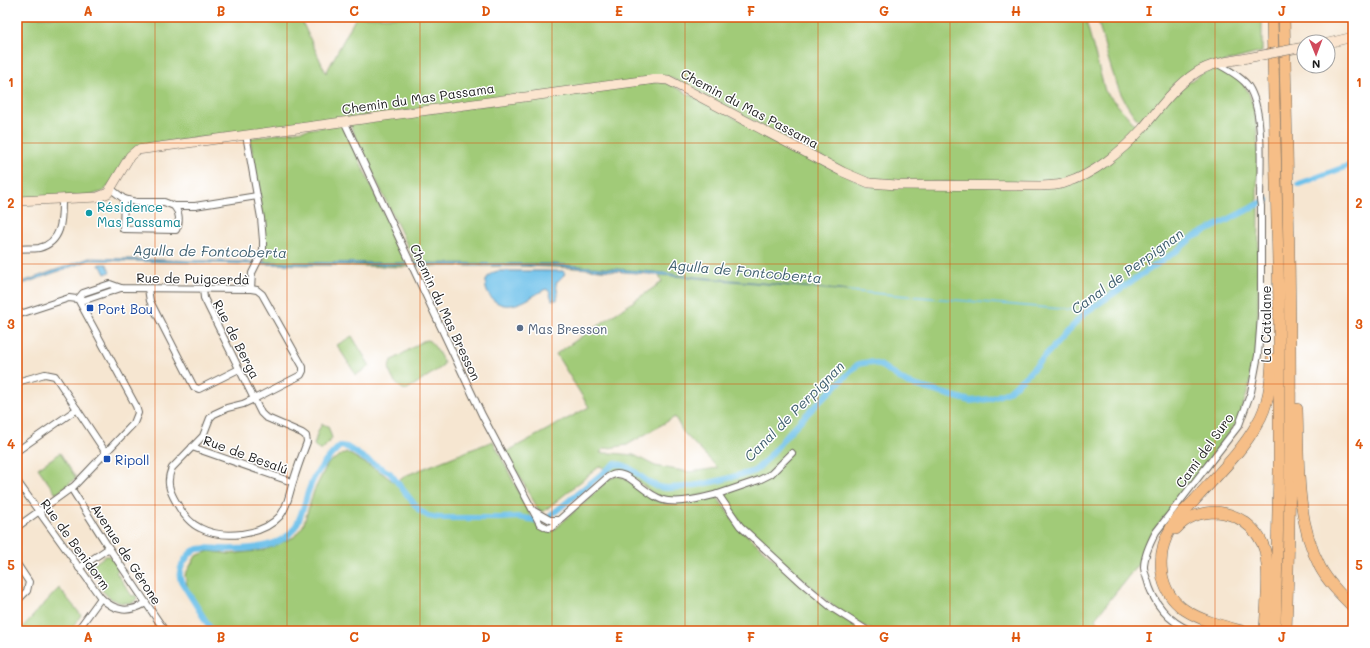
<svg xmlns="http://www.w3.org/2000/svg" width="1370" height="648" font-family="Mali,sans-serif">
  <rect width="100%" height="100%" fill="#fff"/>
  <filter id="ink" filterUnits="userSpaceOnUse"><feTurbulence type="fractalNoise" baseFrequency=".025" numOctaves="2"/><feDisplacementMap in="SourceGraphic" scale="8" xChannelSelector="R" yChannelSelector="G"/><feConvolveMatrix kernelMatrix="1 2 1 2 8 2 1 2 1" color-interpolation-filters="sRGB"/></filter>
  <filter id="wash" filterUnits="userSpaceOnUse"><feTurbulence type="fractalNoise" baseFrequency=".012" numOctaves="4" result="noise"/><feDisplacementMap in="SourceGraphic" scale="16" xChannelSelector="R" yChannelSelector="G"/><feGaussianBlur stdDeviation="0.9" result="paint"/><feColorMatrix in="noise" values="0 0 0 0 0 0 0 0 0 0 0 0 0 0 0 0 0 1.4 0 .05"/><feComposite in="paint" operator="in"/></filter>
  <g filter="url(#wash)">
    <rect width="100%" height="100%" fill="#f6e6d1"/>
    <!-- green -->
    <g fill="#a1cb78" stroke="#5e744a" fill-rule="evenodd">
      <path d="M17,17H300L326,73L356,17H1085L1105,91L1138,128C1117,148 1092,175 1062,181C1055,182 1048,182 1041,183L897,182L870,180L845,170L669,77L137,146L108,187L102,192L91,195L17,199Z"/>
      <path d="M1144,17H1262V52L1197,69L1142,124C1116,100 1107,53 1098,21L1102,19H1127Z"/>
      <path d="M1219,67C1227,71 1242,80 1246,88C1262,115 1257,169 1257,201L1259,206L1258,316L1256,355L1248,391L1236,424L1153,531L1145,548L1142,559L1095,619L1105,631H874L860,624L833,606L805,582L742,524L719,491C701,495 674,503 657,496C643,489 629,466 612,473L600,466L543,512L538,509L506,452L589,407L556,354L662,282L658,274L576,268L526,266H417L349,123L656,82L667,83L868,186L1081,181L1176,92L1200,74ZM675,417L683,432L718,468L689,472L655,466L634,455L611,453H600L603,449L627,445Z"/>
      <polygon points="343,124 408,267 264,264 265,251 259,194 250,138"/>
      <polygon points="352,336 370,366 356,375 337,345"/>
      <path d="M428,340C435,345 440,355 444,363L442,367L406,390C396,388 385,370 391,361L423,341Z"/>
      <polygon points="322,424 328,426 332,438 322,450 319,450 314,445 318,431"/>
      <polygon points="493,441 535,524 543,531 552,532 609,479 617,476 623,477 654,500 668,504 717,497 738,527 830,610 863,631 215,631 188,590 185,575 196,556 209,551 230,554 265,550 294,537 303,526 314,491 328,463 346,452 382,473 395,483 407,475"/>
      <polygon points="60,453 76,478 56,494 38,468"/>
      <path d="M105,556H109L111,557L119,569L116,572L132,596L136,595L137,598L134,602C118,606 107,598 98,585L102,583L93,571L89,573L90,567Z"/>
      <polygon points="59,588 81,615 70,631 19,631"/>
    </g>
    <!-- water -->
    <g fill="#6ec1ea" stroke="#456e83">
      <polygon points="89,258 249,262 410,263 411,265 249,264 90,260 17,286 17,284"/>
      <polygon points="411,263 555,264 667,273 677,275 849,291 555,266 412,265"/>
      <polygon points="99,264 107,264 110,272 105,274 101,266 99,266"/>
      <path d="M498,271H563L565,274L556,283L558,295L557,300H552L549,291L546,289C535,294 525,303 512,305C488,309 474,276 498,271Z"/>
    </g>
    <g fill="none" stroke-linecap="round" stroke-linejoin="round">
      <!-- stream -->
      <polyline stroke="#6ec1ea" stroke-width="1.5" points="848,291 1073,310"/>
      <!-- canal -->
      <g stroke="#6ec1ea" stroke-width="6">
        <polyline points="1299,184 1353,164"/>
        <path d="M551,515L614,464C633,462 646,489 668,488C692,487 717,482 739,475C744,474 750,473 754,471C764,465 779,444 787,435C809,410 835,388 858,364L870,362L880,365L907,383L970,401L990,399L1008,392L1028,374L1086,312L1178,250L1192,238L1267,200"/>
        <path d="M212,631L181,581C180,578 179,575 180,572C181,565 188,553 195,550C206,546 220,550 232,549C247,549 265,548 279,541C303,530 302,503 312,482C316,472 332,453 340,446L347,447L367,460L390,473L419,510L428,516L439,518H501L518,517L535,520"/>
      </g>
    </g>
  </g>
  <g filter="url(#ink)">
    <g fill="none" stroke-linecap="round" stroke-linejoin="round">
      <!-- street casing -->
      <g stroke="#68635b" stroke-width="8">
        <g id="street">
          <polyline points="1353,81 1353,94"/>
          <path d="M344,121L482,415L540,524L548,528L552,527L559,520L608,477C610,476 614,474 616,474C630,472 649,499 668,501C684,503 702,498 718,494L740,526L803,584L832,608L868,631"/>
          <polyline points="246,135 261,218 263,241 263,251 252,273 251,289"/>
          <polyline points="111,189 124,199 136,202 164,202 174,206 195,206 257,196"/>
          <path d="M124,199L123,229L176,230C180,222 180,213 174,206"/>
          <path d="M17,249C24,248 32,249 39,248C63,242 62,218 62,199"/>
          <polyline points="148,289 150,301 194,387 199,389 239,369"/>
          <polyline points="78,299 83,293 110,284 121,288 251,289 257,290 262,294 303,367 303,371 301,375 254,399 204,298 203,289"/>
          <polyline points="17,315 69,298 85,300 121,288"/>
          <polyline points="17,382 45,374 55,376 106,453"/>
          <path d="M254,399L261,413L265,417L302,433L306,436L307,442C302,455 297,469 293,482C289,494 288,506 280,516C262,536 223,540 200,528C189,523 182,513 176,502C169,490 166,481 172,468L203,436L210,418L214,414L227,408L243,404Z"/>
          <polyline points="192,447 292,482"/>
          <polyline points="17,451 77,409"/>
          <path d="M17,481L101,598C116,612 129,613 146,603"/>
          <polyline points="71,488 109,548 165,631"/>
          <polyline points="718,494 759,480 771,474 792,453"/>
          <polyline points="534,511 550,520 559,520"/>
          <polyline points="17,527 74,486 134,423 138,413 136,406 78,299"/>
          <polyline points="17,564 29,582 27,591 17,601"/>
          <polyline points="79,568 109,548"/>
          <polyline points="77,631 101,598"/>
          <path d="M1191,631C1168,621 1153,603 1147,579C1146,576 1144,571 1144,567C1144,555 1150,543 1156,532L1239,425L1251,392L1258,355L1261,316V206L1260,200C1260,170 1265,111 1248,86C1242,77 1227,69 1218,64"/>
        </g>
      </g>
      <!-- secondary casing -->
      <g stroke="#68635b" stroke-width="10">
        <g id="secondary">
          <polyline points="1328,43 1353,37"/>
          <path d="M17,201L98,197L108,193L130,156L137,150L656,79L668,80L843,172L869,183L897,185L1041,186C1049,185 1057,186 1065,183C1093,175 1122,151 1142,129C1159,109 1174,87 1197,72C1211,63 1231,61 1247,58"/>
        </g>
      </g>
      <!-- highway casing -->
      <g stroke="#68635b" stroke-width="12">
        <g id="highway">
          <polyline points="1272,17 1279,304 1279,471 1275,631"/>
          <path d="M1284,17C1289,222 1294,426 1286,631"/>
          <path d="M1297,409C1299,462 1295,519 1320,567C1328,582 1341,595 1353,607"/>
          <path d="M1176,529C1186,517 1202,512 1217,512C1226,513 1237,517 1243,521C1253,528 1262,539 1265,551C1270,574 1266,607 1265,631"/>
          <path d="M1242,631C1223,626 1202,621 1185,610C1157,591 1155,554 1172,526C1177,517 1186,509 1194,501C1215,477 1241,453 1257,424C1269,405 1271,381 1272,359"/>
        </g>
      </g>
      <!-- street -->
      <use href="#street" stroke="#fff" stroke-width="6"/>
      <!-- secondary -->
      <use href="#secondary" stroke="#fbe5cf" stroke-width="9"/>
      <!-- highway -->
      <use href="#highway" stroke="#f6be87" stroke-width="11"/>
      <!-- secondary-bridge casing -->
      <g stroke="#68635b" stroke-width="10" stroke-linecap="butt">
        <polyline id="secondary-bridge" points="1247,58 1304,47"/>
      </g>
      <!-- secondary-bridge -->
      <use href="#secondary-bridge" stroke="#fbe5cf" stroke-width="9"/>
    </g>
  </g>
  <!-- grid -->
  <path fill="none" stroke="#de560d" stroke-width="1" stroke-opacity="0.55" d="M155,17V631M287,17V631M420,17V631M552,17V631M685,17V631M818,17V631M950,17V631M1083,17V631M1215,17V631M17,143H1353M17,264H1353M17,384H1353M17,505H1353"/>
  <!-- markers -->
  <circle fill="#0f9aa8" stroke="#fff" stroke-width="1.5" cx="89" cy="213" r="4"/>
  <g fill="#1a4fb4" stroke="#fff" stroke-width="1.5">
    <rect x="86" y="304" width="8" height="8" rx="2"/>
    <rect x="103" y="455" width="8" height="8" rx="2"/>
  </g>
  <circle fill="#5c6f8a" stroke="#fff" stroke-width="1.5" cx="520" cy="328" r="4"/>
  <g text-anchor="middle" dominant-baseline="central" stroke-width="3" stroke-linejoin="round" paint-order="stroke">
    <!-- street labels -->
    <g font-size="13" fill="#1c1c1c" stroke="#fff">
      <text transform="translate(418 98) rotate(-8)">Chemin du Mas Passama</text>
      <text transform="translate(750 108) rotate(28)">Chemin du Mas Passama</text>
      <text transform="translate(193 278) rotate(1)">Rue de Puigcerdà</text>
      <text transform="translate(446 312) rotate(65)">Chemin du Mas Bresson</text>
      <text transform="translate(1265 324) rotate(-90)">La Catalane</text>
      <text transform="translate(237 339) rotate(63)">Rue de Berga</text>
      <text transform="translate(1204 450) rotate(-54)">Cami del Suro</text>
      <text transform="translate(246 454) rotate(20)">Rue de Besalú</text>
      <text transform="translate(76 544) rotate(54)">Rue de Benidorm</text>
      <text transform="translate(127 554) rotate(57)">Avenue de Gérone</text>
    </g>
    <!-- culture labels -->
    <g font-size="13" fill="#0d838f" stroke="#fff" text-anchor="start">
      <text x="97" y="206">Résidence<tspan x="97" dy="15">Mas Passama</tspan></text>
    </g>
    <!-- transit labels -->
    <g font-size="13" fill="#164399" stroke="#fff" text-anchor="start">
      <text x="98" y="308">Port Bou</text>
      <text x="115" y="459">Ripoll</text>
    </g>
    <!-- service labels -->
    <g font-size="13" fill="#4e5e75" stroke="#fff" text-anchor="start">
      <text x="528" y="328">Mas Bresson</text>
    </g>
    <!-- water labels -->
    <g font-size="14" font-style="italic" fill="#3d5e6e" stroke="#fff">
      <text transform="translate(210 251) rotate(1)">Agulla de Fontcoberta</text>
      <text transform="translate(745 271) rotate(5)">Agulla de Fontcoberta</text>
      <text transform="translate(1127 271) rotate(-36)">Canal de Perpignan</text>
      <text transform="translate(794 411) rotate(-45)">Canal de Perpignan</text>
    </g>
  </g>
  <!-- margin -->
  <rect width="1370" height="648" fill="none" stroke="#fff" stroke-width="44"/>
  <!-- north arrow -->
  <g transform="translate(1316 54) rotate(179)"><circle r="19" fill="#ffffff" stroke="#a4a4a4"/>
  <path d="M0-3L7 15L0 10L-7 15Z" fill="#d1495b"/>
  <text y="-6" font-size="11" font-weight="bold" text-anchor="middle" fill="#1c1c1c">N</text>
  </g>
  <rect x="22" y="22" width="1326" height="604" fill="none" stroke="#de560d" stroke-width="1.5"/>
  <g font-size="13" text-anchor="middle" font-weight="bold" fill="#de560d">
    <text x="88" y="16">A</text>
    <text x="221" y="16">B</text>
    <text x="354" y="16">C</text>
    <text x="486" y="16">D</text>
    <text x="619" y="16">E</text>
    <text x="751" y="16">F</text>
    <text x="884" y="16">G</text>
    <text x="1016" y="16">H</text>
    <text x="1149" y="16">I</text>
    <text x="1282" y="16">J</text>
    <text x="11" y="87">1</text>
    <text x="1359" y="87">1</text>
    <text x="11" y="208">2</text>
    <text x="1359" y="208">2</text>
    <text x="11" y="329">3</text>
    <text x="1359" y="329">3</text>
    <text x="11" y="449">4</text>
    <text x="1359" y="449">4</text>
    <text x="11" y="570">5</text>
    <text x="1359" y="570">5</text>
    <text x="88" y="642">A</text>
    <text x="221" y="642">B</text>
    <text x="354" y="642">C</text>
    <text x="486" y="642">D</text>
    <text x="619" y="642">E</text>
    <text x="751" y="642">F</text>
    <text x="884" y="642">G</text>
    <text x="1016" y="642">H</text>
    <text x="1149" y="642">I</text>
    <text x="1282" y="642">J</text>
  </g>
</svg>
